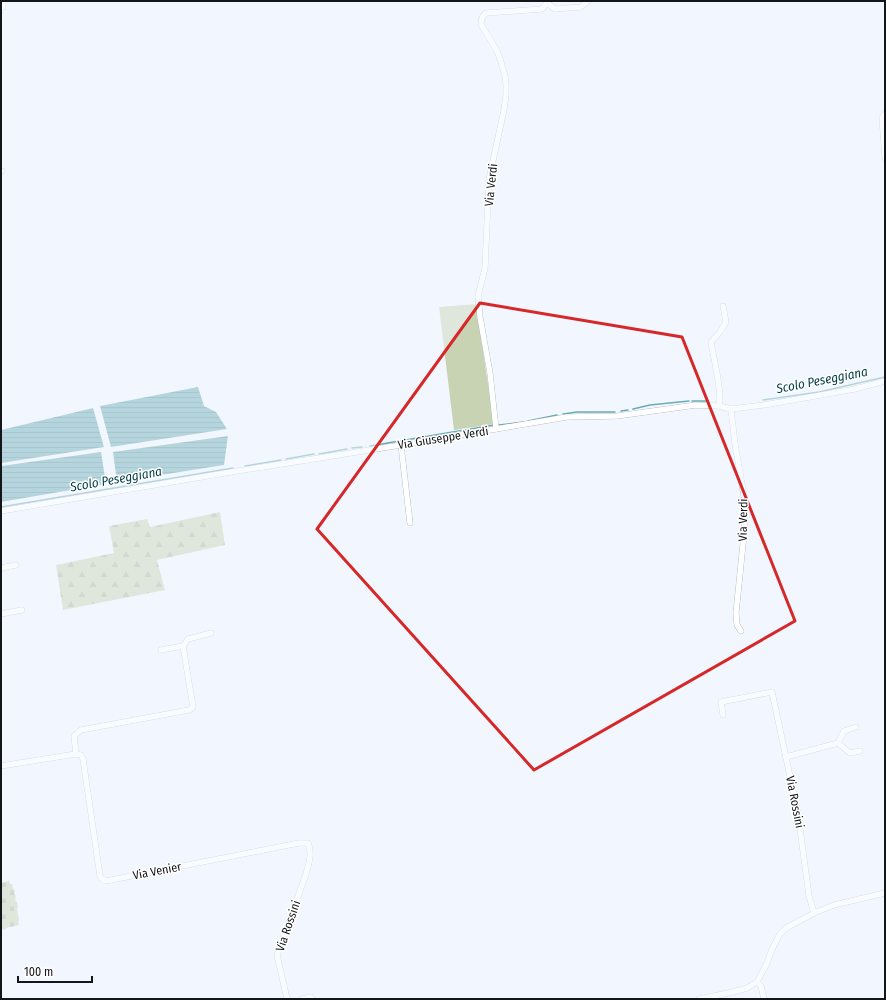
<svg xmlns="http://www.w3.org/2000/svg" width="886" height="1000" font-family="'Fira Sans Condensed',sans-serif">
  <defs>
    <pattern id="forest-firs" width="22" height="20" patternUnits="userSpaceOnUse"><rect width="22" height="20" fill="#c8d3b4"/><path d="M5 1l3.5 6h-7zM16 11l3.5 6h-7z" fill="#abb49a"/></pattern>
    <pattern id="cemetery-stones" width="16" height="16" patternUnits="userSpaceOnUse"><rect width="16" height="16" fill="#c8d3b4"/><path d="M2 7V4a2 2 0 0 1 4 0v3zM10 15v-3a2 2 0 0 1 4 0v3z" fill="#abb49a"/></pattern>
    <pattern id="water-rules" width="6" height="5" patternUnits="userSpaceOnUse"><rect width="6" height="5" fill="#6bacb6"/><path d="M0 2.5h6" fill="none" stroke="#578b93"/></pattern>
  </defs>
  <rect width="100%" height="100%" fill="#f2f7ff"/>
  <!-- grass -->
  <polygon fill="#c8d3b4" points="476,304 494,424 454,430 439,307"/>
  <!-- forest -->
  <polygon fill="url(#forest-firs)" points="220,512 225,545 157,560 165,590 63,610 56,565 114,553 109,526 147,519 150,527"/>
  <!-- cemetery -->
  <polygon fill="url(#cemetery-stones)" points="9,881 10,884 12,884 13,889 14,889 16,898 15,898 16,902 17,902 18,908 17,908 19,921 18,922 19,925 6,928 6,929 1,930 1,883"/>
  <!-- water -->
  <g fill="url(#water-rules)">
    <polygon points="198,387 204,406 216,412 227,429 111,447 100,406"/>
    <polygon points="93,408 104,447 1,463 1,430"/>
    <polygon points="228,436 224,465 117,482 113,452"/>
    <polygon points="101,452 106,484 1,502 1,466"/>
  </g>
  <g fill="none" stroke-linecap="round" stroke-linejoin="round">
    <!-- stream -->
    <g stroke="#6bacb6" stroke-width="1.5">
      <polyline points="763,400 819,392 885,377"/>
      <polyline points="692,401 708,401"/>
      <polyline points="633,409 650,405 689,401"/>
      <polyline points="621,411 628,410"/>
      <polyline points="563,414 577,412 615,412"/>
      <polyline points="528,421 557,415"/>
      <polyline points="499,425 524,422"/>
      <polyline points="370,446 494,425"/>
      <polyline points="352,448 362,447"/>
      <polyline points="319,454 347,449"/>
      <polyline points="286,459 314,454"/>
      <polyline points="245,466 281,460"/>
      <polyline points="1,507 233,468"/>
    </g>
    <!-- minor casing -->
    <g stroke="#9da1a9" stroke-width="6">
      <g id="minor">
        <polyline points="3,1 3,7"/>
        <polyline points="547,3 555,9 581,7 588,1"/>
        <polyline points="885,114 882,118 885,158"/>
        <polyline points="1,171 2,171"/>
        <path d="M719,406C723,395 713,355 711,342L720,332L726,322L723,306"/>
        <polyline points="731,409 735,444 745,502 744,534 736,613 737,625 741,631"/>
        <path d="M496,429L490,373L480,317L478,296L485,268L489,179L504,110L506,95V84L505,76L501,62L497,51L481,24C481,19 482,16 486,13L542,9L547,3L546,1"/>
        <polyline points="401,445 410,523"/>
        <polyline points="1,511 231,472 401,445 567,417 617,416 696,405 719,406 731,409 764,405 855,389 885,381"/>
        <polyline points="1,568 16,565"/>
        <polyline points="1,614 22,610"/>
        <polyline points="161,650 183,646"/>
        <polyline points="723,715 721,702 772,692 798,814 809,896 814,913"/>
        <polyline points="838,743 850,753 860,751"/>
        <polyline points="76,754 74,736 81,730 189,710 193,707 183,646 188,639 211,633"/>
        <polyline points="786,757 838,743 844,731 856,727"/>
        <path d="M1,766L76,754L81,755L83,759L100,876C103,881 105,881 111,880L299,843H308C313,853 308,867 305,877L277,955L287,999"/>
        <polyline points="757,982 761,986 764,999"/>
        <polyline points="302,999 311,997 312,999"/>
        <polyline points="699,999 733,992 747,988 757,982 767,963 772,949 780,934 786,928 814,913 834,905 885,893"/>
      </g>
    </g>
    <!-- minor -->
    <use href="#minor" stroke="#fff" stroke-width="5.5"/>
  </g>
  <!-- marked area -->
  <path d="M0 0H886V1000H0ZM480,303L682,337L795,621L534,770L317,529Z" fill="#f2f7ff" fill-opacity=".55" fill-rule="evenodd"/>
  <path fill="none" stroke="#d62828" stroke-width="3" stroke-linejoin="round" d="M480,303L682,337L795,621L534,770L317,529Z"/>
  <g text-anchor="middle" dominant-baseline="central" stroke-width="3" stroke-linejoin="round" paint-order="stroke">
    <!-- street labels -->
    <g font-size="12" fill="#141518" stroke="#fff">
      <text transform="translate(491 185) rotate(-84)">Via Verdi</text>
      <text transform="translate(443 438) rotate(-9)">Via Giuseppe Verdi</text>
      <text transform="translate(743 520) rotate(-89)">Via Verdi</text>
      <text transform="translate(795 802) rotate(79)">Via Rossini</text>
      <text transform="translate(157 871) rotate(-11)">Via Venier</text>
      <text transform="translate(288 926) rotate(-71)">Via Rossini</text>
    </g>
    <!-- water labels -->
    <g font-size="13" font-style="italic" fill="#003e46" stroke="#fff">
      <text transform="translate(822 380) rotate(-11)">Scolo Peseggiana</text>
      <text transform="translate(116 479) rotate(-10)">Scolo Peseggiana</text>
    </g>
  </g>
  <!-- border -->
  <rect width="886" height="1000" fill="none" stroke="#141518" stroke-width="4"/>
  <!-- scale -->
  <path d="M18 976v6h74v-6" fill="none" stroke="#141518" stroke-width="2"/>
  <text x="24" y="976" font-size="12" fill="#141518" stroke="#ffffff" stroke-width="3" paint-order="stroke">100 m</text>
</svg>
